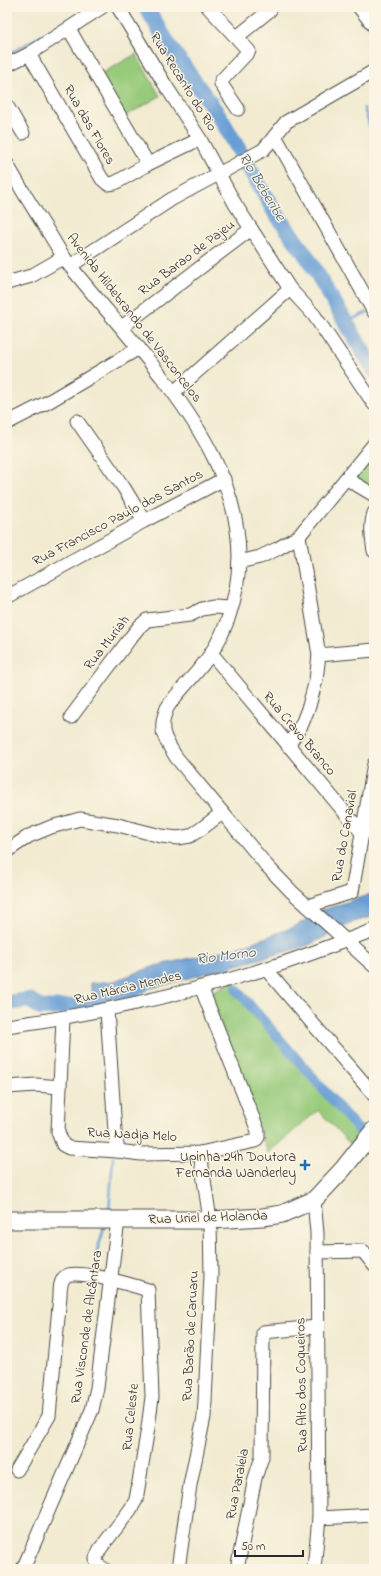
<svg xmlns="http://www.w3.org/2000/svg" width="381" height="1576" font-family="'Indie Flower',sans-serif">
  <rect width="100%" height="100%" fill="#fcf5e5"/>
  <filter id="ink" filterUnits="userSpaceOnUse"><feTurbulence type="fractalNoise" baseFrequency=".025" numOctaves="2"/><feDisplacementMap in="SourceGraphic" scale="8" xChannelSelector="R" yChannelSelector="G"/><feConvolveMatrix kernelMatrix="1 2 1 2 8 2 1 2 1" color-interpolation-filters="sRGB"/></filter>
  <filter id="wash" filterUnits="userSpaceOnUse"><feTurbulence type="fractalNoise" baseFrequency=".012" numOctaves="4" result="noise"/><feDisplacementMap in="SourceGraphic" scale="16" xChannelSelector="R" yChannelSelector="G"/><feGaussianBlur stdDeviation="0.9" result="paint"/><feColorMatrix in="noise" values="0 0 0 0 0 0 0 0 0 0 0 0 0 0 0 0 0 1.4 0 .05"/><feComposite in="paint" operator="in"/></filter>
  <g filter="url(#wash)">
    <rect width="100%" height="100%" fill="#f2ebd1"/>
    <!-- green -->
    <g fill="#97ca7a" stroke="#617a52">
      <polygon points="136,54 160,96 124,117 99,75"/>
      <polygon points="374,450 374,490 356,478 355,474"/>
      <polygon points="233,981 243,994 283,1039 362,1133 352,1146 319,1111 317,1111 268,1153 210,993"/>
    </g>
    <!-- water -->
    <polygon fill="#689ed5" stroke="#4a6480" points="374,893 374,916 356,921 307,946 163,985 94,1001 90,983 114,981 155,966 240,947 294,927 323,910"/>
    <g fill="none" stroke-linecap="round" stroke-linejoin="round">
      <!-- stream -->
      <g stroke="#689ed5" stroke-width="2.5">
        <polyline points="7,55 78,15"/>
        <polyline points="364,108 374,139"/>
        <polyline points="346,322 368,312"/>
        <polyline points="109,1213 113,1157"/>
        <polyline points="95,1258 104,1228"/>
      </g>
      <!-- canal -->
      <g stroke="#689ed5" stroke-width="10">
        <polyline points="220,957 229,976"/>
        <polyline points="236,989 362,1134"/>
      </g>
      <!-- river -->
      <g stroke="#689ed5" stroke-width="16">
        <polyline points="146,7 172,50 220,117 274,211 308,258 374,370"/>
        <polyline points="7,1003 29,1000 41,1008 85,1006 98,1003 104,998 115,998 126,995 148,980"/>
      </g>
    </g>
  </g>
  <g filter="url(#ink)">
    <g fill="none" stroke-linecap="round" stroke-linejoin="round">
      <!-- minor casing -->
      <g stroke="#494844" stroke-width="15">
        <g id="minor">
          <polyline points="118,7 164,83 200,139 235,204 290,289 314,315 374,404"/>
          <polyline points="208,7 249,51 221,81 221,84 238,109"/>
          <polyline points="359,7 374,26"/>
          <polyline points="69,29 148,164"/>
          <polyline points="237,37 270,10 268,7"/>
          <polyline points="29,54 102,179 108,184 115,183 148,164 200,139"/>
          <polyline points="7,65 29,54 102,7"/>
          <polyline points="7,106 23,133"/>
          <polyline points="275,136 374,312"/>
          <path d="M7,164C19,186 32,206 45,227C54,240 61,255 71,267C148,365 278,480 228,619C224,630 218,643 211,653C199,673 180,688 167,708C158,730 164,738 176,757L267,866L292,892L374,966"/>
          <polyline points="70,266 172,199 263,150 270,142 286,122 374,71"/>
          <polyline points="7,283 31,276 64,257"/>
          <polyline points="122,327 251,229"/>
          <polyline points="174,392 290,289"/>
          <polyline points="77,421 124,488 144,521"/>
          <polyline points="7,423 48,402 139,348"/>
          <polyline points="347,479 374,495"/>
          <path d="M374,513C370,526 372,538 374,551"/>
          <polyline points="239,562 260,557 277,549 299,536 374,444"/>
          <polyline points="7,597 144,521 224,479"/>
          <polyline points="211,653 363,834"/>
          <polyline points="319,655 374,650"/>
          <polyline points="71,717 131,637 139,627 147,620 190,615 202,609 214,607 231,608"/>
          <polyline points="288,746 302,724 309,706 316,680 319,655 299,536"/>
          <polyline points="7,851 29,836 51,827 80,819 118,825 161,836 178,838 190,836 201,829 222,813"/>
          <polyline points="308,906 352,892 374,764"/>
          <polyline points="266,969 374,1095"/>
          <polyline points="107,1010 115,1131 118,1151"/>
          <polyline points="63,1018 58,1132 63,1145 69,1148 118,1151 141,1154 200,1153 255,1141 258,1137 258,1131 201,987"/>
          <path d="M7,1026C95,1014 181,995 265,969C302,958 338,943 374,930"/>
          <polyline points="7,1087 36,1085 60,1087"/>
          <polyline points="367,1140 374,1150"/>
          <polyline points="314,1200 317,1233 319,1518 314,1569"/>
          <polyline points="317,1252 363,1251 374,1265"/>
          <path d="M17,1470L49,1416L60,1296C60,1289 60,1280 66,1276C75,1268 135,1286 148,1290L152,1397L148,1428L136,1500L130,1510L100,1549L96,1558L97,1565L104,1569"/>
          <polyline points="319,1518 374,1515"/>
          <polyline points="23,1569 92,1410 97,1388 118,1220"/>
          <polyline points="178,1569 190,1485 204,1417 205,1401 211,1275 210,1220 200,1153"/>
          <polyline points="237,1569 255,1478 262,1457 263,1332 317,1327"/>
        </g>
      </g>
      <!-- major casing -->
      <g stroke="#494844" stroke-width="19">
        <polyline id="major" points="7,1220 210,1220 263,1217 282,1214 314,1200 343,1169 374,1130"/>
      </g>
      <!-- minor -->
      <use href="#minor" stroke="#fff" stroke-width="13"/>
      <!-- major -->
      <use href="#major" stroke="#fff" stroke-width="17"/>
    </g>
  </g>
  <!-- markers -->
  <path fill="#1f6fb2" stroke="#fcf5e5" stroke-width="1.5" d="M303 1159h4v4h4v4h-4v4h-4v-4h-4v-4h4z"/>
  <g text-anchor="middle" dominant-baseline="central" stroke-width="3" stroke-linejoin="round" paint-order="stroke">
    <!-- street labels -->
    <g font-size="14" fill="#2b2b2b" stroke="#fcf5e5">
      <text transform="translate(183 82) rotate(58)">Rua Recanto do Rio</text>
      <text transform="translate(89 125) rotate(60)">Rua das Flores</text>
      <text transform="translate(187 258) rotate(-37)">Rua Barao de Pajeu</text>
      <text transform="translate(134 318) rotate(52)">Avenida Hildebrando de Vasconcelos</text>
      <text transform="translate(118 518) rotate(-28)">Rua Francisco Paulo dos Santos</text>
      <text transform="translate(107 643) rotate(-52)">Rua Muriah</text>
      <text transform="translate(299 734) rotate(50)">Rua Cravo Branco</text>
      <text transform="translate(345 836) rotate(-80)">Rua do Canavial</text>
      <text transform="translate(128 988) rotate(-13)">Rua Márcia Mendes</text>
      <text transform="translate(132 1135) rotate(3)">Rua Nadja Melo</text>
      <text transform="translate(208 1218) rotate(-2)">Rua Uriel de Holanda</text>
      <text transform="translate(87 1327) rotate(-82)">Rua Visconde de Alcântara</text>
      <text transform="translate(191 1336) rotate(-87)">Rua Barão de Caruaru</text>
      <text transform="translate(302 1385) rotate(-91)">Rua Alto dos Coqueiros</text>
      <text transform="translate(131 1417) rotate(-84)">Rua Celeste</text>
      <text transform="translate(238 1484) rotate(-79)">Rua Paralela</text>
    </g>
    <!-- poi labels -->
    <g font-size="14" fill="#2b2b2b" stroke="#fcf5e5" text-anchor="end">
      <text x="296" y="1157">Upinha 24h Doutora<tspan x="296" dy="16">Fernanda Wanderley</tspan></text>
    </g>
    <!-- water labels -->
    <g font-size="15" font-style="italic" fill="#43596f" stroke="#fcf5e5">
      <text transform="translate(262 187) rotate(59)">Rio Beberibe</text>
      <text transform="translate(226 956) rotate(-7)">Rio Morno</text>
    </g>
  </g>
  <!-- margin -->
  <rect width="381" height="1576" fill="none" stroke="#fcf5e5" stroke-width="24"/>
  <!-- scale -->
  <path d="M235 1550v6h68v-6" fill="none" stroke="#2b2b2b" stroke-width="2"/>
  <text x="241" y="1550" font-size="12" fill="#2b2b2b" stroke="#fcf5e5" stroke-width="3" paint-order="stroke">50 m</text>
</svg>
